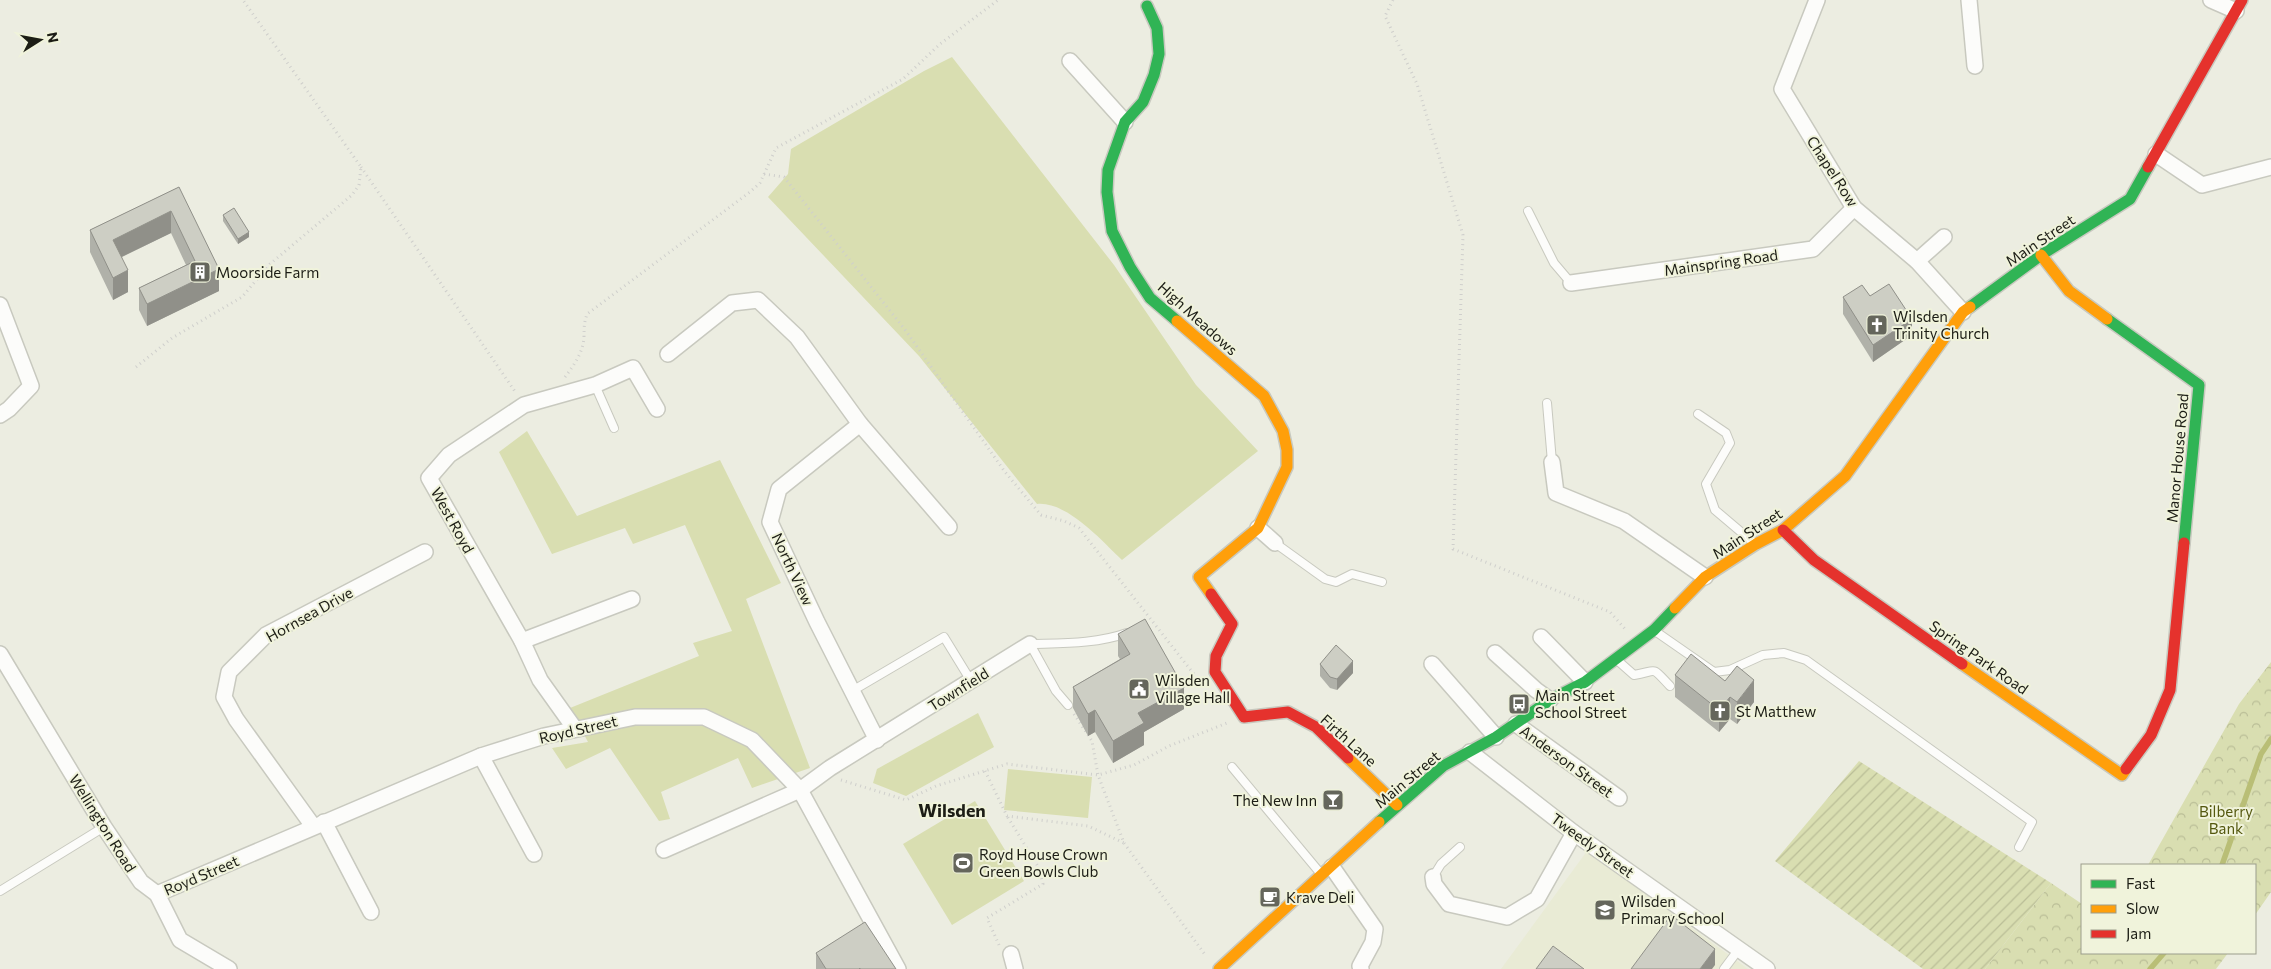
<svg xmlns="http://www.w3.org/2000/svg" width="2271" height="969" font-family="Commissioner,sans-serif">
  <defs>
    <pattern id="forest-crowns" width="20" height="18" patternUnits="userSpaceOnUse" patternTransform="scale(1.25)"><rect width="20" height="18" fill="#d9deb1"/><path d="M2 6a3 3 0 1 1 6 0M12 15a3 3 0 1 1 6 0" fill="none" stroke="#babe97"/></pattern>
    <pattern id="garden-furrows" width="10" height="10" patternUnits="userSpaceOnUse" patternTransform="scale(1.25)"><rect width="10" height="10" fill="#d9deb1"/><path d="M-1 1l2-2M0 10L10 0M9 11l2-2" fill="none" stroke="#babe97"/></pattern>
  </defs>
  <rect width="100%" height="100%" fill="#ecede1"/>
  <!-- built -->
  <polygon fill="#e9ebd5" points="1587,851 1748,969 1501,969"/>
  <!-- green -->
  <g fill="#d9deb1">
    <path d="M952,57L1114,265L1196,385L1258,451L1122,560C1102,541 1067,501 1037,504L919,356L768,197L788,174L791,149L924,71Z"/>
    <polygon points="527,431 577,516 720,460 781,583 746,599 810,768 752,788 738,758 661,792 670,819 659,821 610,748 566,769 552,748 588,742 570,708 699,656 693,643 732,631 685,525 633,544 625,528 552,554 499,452"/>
    <polygon points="978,713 994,747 906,796 873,783 877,769"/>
    <polygon points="1008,769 1092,777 1088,818 1004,810"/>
    <polygon points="975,801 1024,881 952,925 903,844"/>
  </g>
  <!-- forest -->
  <g fill="url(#forest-crowns)">
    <polygon points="2271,662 2271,892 2255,915 2255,865 2148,865 2239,704"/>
    <polygon points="2051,883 2082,904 2082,953 2228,953 2216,969 1985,969"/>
  </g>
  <!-- garden -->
  <polygon fill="url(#garden-furrows)" points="1859,761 2051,883 1985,969 1923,969 1775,861"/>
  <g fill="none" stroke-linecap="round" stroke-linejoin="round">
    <!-- stream -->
    <g stroke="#b9be76" stroke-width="5.5">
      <polyline points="2222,865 2261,754 2271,739"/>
      <polyline points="2150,969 2164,953"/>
    </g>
    <!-- lane casing -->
    <g stroke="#c8c9bf" stroke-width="10">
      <g id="lane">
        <polyline points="1528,211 1554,263 1571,283"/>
        <polyline points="595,385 614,428"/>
        <polyline points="1547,403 1552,462"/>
        <polyline points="1698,414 1726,433 1730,443 1706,484 1715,510 1754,543"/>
        <polyline points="1275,543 1325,579 1336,582 1352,574 1382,582"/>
        <polyline points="1655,631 1714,672 1730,670 1763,655 1784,653 1806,660 2032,822 2019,847"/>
        <path d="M1617,660L1634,675C1659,671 1650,665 1670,686"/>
        <polyline points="852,691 944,637 971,681"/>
        <path d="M1068,705L1056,691L1030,644C1062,643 1096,644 1127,633"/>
        <polyline points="1232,767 1321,874"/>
        <polyline points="1433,877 1441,864 1460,847"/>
        <polyline points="0,891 104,827"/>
        <polyline points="1724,969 1739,949"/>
      </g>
    </g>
    <!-- street casing -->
    <g stroke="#c8c9bf" stroke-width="18">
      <g id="street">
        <polyline points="1817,0 1782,89 1854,208 1917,261 1963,312"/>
        <polyline points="1969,0 1975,66"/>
        <polyline points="2211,0 2236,11"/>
        <polyline points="1070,61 1125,122"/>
        <polyline points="2156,154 2202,185 2271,167"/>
        <polyline points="1917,261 1944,237"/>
        <polyline points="1571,283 1813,249 1854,208"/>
        <polyline points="0,305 31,386 9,409 0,415"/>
        <polyline points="668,354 732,303 758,300 797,337 860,424 949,527"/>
        <polyline points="860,424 779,489 770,522 817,622 877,740"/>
        <polyline points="1552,462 1556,493 1624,521 1705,577"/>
        <polyline points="1258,528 1275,543"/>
        <polyline points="1541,637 1585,682"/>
        <polyline points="522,641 632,599"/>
        <polyline points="1495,653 1536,690 1550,700"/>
        <polyline points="0,654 104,827 141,882 157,894 180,940 229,969"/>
        <polyline points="1432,664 1496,737"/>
        <polyline points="1516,724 1619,798"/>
        <polyline points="575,729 540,680 522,641 429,478 449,455 524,405 595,385 633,368 657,409"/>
        <polyline points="1470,752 1574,833 1767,969"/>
        <polyline points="481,756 534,854"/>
        <polyline points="324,822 371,912"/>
        <polyline points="313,826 236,719 224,697 229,672 266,635 425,552"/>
        <polyline points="664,850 800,790 830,768 1030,644"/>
        <polyline points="1332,867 1375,929 1373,942 1360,966 1361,969"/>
        <polyline points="1433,877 1434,884 1449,904 1507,917 1537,899 1574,833"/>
        <polyline points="157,894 481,756 544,736 635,717 704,717 752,740 800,790 898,969"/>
        <polyline points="1011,954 1015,969"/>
      </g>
    </g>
    <!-- fast casing -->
    <g stroke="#c8c9bf" stroke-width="14">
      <g id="fast">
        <polyline points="1147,6 1157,28 1159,54 1154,75 1143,102 1125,122 1108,170 1107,192 1112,231 1130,267 1150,298 1177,321"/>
        <polyline points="1970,307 2041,255 2130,199 2148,167"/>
        <polyline points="2107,319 2199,385 2184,543"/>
        <polyline points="1379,822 1443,766 1496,737 1550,700 1585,682 1654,630 1675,608"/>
      </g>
    </g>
    <!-- slow casing -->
    <g stroke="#c8c9bf" stroke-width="14">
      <g id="slow">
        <polyline points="2041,255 2069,291 2107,319"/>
        <polyline points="1177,321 1264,396 1283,431 1287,450 1287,467 1258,528 1199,577 1211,594"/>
        <polyline points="1675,608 1705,577 1756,544 1783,530 1845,476 1963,312 1970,307"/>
        <polyline points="1962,664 2122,775 2126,769"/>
        <polyline points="1348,758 1397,805"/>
        <polyline points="1219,969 1379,822"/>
      </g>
    </g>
    <!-- jam casing -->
    <g stroke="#c8c9bf" stroke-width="14">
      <g id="jam">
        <polyline points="2148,167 2242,0"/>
        <polyline points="1783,530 1814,560 1962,664"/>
        <polyline points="1211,594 1232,624 1216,656 1215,672 1244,717 1288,712 1316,727 1348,758"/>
        <polyline points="2126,769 2151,735 2170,690 2184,543"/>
      </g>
    </g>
    <!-- path -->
    <g stroke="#cfcfcc" stroke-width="3" stroke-dasharray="1 4" stroke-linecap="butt">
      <polyline points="1393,0 1385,16 1417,84 1463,235 1453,549 1610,612 1625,629"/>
      <polyline points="361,167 516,393"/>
      <polyline points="764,174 784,177 906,331 1005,472 1041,515 1064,521 1079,528 1197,678"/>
      <polyline points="136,367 172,338 242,297 270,264 352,195 359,185 361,167 243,0"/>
      <path d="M565,377C574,365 583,353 584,337C584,328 584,323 587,314L750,192L760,183L776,148L903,79L940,44L998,0"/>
      <polyline points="1074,714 1092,741 1098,775 1124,843 1206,956"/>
      <polyline points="985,771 1007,816 1088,826 1124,843"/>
      <polyline points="841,780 906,800 936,786 1007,764 1098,775 1134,765 1169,746 1227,723"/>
      <polyline points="999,945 987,918 1043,884 1039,868 1007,816"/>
    </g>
    <!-- lane -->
    <use href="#lane" stroke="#fcfcfa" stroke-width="8"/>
    <!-- street -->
    <use href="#street" stroke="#fcfcfa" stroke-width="15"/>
    <!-- fast -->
    <use href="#fast" stroke="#30b455" stroke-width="11"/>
    <!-- slow -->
    <use href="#slow" stroke="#ff9f0a" stroke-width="11"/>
    <!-- jam -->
    <use href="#jam" stroke="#e5322d" stroke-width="11"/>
  </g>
  <!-- wall -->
  <g fill="#b0b1a9">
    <polygon points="179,187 219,291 147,326 139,310 139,288 186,265 171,233 122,257 128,292 113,300 90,252 90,230"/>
    <polygon points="223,215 249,237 238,244 223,221"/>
    <polygon points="1870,296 1912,335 1873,362 1843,314 1843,297"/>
    <polygon points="1118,634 1184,709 1144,732 1144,745 1113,763 1095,732 1088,736 1073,708 1073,687 1120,659 1118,656"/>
    <polygon points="1320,664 1353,673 1337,690 1330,688 1320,676"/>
    <polygon points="1675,675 1754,702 1737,724 1730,719 1719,732 1675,697"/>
    <polygon points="816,953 896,969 816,969"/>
  </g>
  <!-- shaded-wall -->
  <g fill="#909089">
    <polygon points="171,211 171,233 113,261 113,240"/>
    <polygon points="249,232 249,237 238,244 238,239"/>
    <polygon points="219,269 219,291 147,326 147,304"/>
    <polygon points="128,270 128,292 113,300 113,278"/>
    <polygon points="1912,319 1912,335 1873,362 1873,345"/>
    <polygon points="1353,661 1353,673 1337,690 1337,679"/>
    <polygon points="1754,680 1754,702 1737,724 1737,702"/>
    <polygon points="1184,688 1184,709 1144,732 1144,745 1113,763 1113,741 1138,713"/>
    <polygon points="1730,697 1730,719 1719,732 1719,710"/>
    <polygon points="1095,710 1095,732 1088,736 1088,714"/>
    <polygon points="1715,949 1715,965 1712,969 1700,969"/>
  </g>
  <!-- building -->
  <g fill="#cdcec4" stroke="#909089">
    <polygon points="179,187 219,269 147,304 139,288 195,261 171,211 113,240 128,270 113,278 90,230"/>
    <polygon points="234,208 249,232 238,239 223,215"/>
    <polygon points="1889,284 1912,319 1873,345 1843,297 1862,285 1870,296"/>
    <polygon points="1145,619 1184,688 1138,713 1144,723 1113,741 1095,710 1088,714 1073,687 1130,654 1118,634"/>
    <polygon points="1336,645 1353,661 1337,679 1330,677 1320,664"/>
    <polygon points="1691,654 1725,681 1737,666 1754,680 1737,702 1730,697 1719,710 1675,675"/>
    <polygon points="1671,915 1715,949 1700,969 1631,969"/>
    <polygon points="865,922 896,969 860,969 860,968 859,969 826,969 816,953"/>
    <polygon points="1553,946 1584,969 1536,969"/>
  </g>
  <!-- icons -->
  <defs>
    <g id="building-square" transform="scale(1.125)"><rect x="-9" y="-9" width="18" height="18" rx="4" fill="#65665c" stroke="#f0f3db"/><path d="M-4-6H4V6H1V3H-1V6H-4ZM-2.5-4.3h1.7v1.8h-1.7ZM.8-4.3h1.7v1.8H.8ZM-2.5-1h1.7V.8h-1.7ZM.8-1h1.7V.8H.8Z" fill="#fff"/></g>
    <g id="church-square" transform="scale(1.125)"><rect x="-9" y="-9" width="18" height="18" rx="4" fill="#65665c" stroke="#f0f3db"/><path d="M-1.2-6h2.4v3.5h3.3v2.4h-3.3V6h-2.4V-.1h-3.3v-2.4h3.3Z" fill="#fff"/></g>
    <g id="civic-square" transform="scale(1.125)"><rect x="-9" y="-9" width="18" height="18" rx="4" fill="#65665c" stroke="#f0f3db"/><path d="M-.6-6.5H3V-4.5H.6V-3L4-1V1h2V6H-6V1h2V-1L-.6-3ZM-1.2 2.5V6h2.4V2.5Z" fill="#fff"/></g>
    <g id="bus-square" transform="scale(1.125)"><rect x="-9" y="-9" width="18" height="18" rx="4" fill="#65665c" stroke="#f0f3db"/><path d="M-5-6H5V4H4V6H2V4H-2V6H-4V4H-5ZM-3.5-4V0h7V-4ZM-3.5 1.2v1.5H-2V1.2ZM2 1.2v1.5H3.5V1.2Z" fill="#fff"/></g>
    <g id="bar-square" transform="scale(1.125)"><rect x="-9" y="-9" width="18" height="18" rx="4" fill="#65665c" stroke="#f0f3db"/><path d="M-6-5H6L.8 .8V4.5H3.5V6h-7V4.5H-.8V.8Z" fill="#fff"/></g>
    <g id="stadium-square" transform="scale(1.125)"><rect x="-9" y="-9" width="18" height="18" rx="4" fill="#65665c" stroke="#f0f3db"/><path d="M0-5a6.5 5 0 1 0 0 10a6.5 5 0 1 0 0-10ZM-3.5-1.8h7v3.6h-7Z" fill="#fff"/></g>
    <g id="cafe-square" transform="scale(1.125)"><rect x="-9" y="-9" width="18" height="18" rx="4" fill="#65665c" stroke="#f0f3db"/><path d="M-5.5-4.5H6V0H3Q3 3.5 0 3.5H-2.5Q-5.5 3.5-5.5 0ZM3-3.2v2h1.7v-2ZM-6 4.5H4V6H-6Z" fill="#fff"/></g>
    <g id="school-square" transform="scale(1.125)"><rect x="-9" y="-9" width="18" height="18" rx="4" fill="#65665c" stroke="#f0f3db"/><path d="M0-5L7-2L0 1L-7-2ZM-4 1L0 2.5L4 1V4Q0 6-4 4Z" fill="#fff"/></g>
  </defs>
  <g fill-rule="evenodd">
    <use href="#building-square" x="200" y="272"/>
    <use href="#church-square" x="1877" y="325"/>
    <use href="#civic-square" x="1139" y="689"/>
    <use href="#bus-square" x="1519" y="704"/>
    <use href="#church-square" x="1720" y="711"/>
    <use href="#bar-square" x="1333" y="800"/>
    <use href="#stadium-square" x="963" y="863"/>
    <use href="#cafe-square" x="1270" y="897"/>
    <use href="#school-square" x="1605" y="910"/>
  </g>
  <g text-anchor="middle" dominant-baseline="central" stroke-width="4" stroke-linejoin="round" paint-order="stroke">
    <!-- street labels -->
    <g font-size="15" fill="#1c1d15" stroke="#f0f3db">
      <text transform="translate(1833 171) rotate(57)">Chapel Row</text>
      <text transform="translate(2040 240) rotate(-34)">Main Street</text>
      <text transform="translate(1721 262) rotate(-8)">Mainspring Road</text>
      <text transform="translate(1198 318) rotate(42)">High Meadows</text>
      <text transform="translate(2177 458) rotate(-85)">Manor House Road</text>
      <text transform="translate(453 520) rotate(61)">West Royd</text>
      <text transform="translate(1747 533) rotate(-33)">Main Street</text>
      <text transform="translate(793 569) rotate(65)">North View</text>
      <text transform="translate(309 614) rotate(-29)">Hornsea Drive</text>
      <text transform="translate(1979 657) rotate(35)">Spring Park Road</text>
      <text transform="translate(958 689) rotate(-32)">Townfield</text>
      <text transform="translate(578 729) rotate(-13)">Royd Street</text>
      <text transform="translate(1349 740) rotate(42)">Firth Lane</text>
      <text transform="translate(1567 761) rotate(36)">Anderson Street</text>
      <text transform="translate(1407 779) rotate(-40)">Main Street</text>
      <text transform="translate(103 823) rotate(58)">Wellington Road</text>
      <text transform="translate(1593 845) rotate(36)">Tweedy Street</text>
      <text transform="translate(201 875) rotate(-23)">Royd Street</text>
    </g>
    <!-- poi labels -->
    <g font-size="15" fill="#1c1d15" stroke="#f0f3db" text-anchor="start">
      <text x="216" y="272">Moorside Farm</text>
      <text x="1893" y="316">Wilsden<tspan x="1893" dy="17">Trinity Church</tspan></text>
      <text x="1155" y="680">Wilsden<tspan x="1155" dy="17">Village Hall</tspan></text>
      <text x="1535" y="695">Main Street<tspan x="1535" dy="17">School Street</tspan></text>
      <text x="1736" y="711">St Matthew</text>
      <text x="1317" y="800" text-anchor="end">The New Inn</text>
      <text x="979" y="854">Royd House Crown<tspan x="979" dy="17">Green Bowls Club</tspan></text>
      <text x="1286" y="897">Krave Deli</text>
      <text x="1621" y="901">Wilsden<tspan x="1621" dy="17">Primary School</tspan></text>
    </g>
    <!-- park labels -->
    <g font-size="15" fill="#54580f" stroke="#f0f3db">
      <text x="2226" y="811">Bilberry<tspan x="2226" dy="17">Bank</tspan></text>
    </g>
    <!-- quarter labels -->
    <g font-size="18" font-weight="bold" fill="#1c1d15" stroke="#f0f3db">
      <text x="952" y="810">Wilsden</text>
    </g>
  </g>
  <!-- legend -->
  <rect x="2081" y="864" width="175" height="90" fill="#f0f3db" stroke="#9b9d8c"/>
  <rect x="2091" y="880" width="25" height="8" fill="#30b455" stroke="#9b9d8c"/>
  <text x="2126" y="889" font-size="15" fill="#1c1d15">Fast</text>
  <rect x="2091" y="905" width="25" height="8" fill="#ff9f0a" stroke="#9b9d8c"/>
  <text x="2126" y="914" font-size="15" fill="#1c1d15">Slow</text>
  <rect x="2091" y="930" width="25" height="8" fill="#e5322d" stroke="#9b9d8c"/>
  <text x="2126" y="939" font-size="15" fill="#1c1d15">Jam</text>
  <!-- north arrow -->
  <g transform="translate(40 40) rotate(79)" stroke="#f0f3db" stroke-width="4" paint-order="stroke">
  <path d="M0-4L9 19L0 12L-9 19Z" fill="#1c1d15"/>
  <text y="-8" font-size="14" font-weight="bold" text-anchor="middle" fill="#1c1d15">N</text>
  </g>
</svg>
